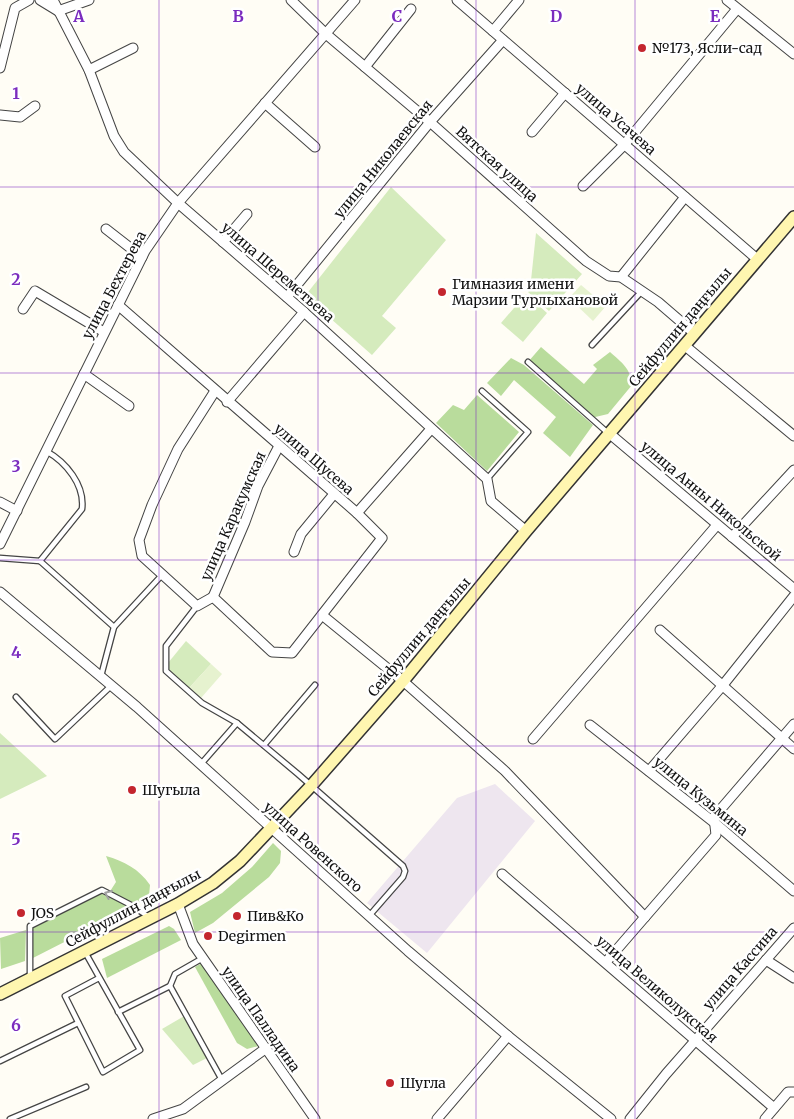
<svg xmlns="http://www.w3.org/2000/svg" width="794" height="1119" font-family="Merriweather,serif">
  <rect width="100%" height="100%" fill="#fffdf5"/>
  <!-- industrial -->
  <polygon fill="#eee6ef" points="495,784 535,821 427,953 367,903 457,798"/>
  <!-- green -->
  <g fill="#d5ebbd">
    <polygon points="391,187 446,240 382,316 396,328 372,355 305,296"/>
    <polygon points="536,233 582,274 549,311 528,292 530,290"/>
    <polygon points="526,294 547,313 523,342 501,323"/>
    <polygon points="186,641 211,664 189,688 169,670 168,663"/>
    <polygon points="0,733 47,776 0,799"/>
    <polygon points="186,1015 209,1057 193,1065 162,1029"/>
  </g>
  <!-- forest -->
  <g fill="#b9dc9c">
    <path d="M541,347L584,384L597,369L593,365L610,352C622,363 630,367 632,385L608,414L591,418L528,362Z"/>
    <polygon points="511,358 524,365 593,425 570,457 543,433 556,417 514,380 501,396 487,383"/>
    <polygon points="477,395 519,432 487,471 436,423 453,405 464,410"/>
    <polygon points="273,843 281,851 280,863 269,877 213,923 195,933 190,912 222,893 252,867"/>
    <path d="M106,856C124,861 139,869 150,885L149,896L131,908L31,959L33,928L101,893L107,896L116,882Z"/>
    <polygon points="169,926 174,929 181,940 107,978 102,959"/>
    <polygon points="26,930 25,961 1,969 0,938"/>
    <polygon points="205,961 262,1045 247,1049 237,1043 195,967"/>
  </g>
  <!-- pitch -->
  <g fill="#e6f2cf">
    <polygon points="581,285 606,306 593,321 569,298"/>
    <polygon points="211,664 222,674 201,698 189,688"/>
  </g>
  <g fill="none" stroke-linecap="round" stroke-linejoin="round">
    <!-- service casing -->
    <g stroke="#444" stroke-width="7">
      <g id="service">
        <polyline points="592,345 642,291"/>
        <polyline points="528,362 609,434"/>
        <polyline points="482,391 528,432 487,479"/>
        <path d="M0,558L40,561L82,509C85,485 66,462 46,451"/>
        <polyline points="40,561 114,627 101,676"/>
        <polyline points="197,606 166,646 166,671 202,703 237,723 298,774 403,866 405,871 403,877 369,916"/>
        <polyline points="114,627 162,575"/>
        <polyline points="16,697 55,739 112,685"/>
        <polyline points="264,745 315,685"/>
        <polyline points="201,764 237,723"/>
        <polyline points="85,952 140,1050 103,1072 65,996 99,978"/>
        <polyline points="30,978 30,926 102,890 131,905 149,917"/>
        <polyline points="170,986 222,1080"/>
        <polyline points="118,1012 170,986 175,974 203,958"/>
        <polyline points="0,1061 78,1023"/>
        <polyline points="10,1119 86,1087"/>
      </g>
    </g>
    <!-- minor casing -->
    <g stroke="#444" stroke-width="11">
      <g id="minor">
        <polyline points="40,0 58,11 89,0"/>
        <polyline points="53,0 89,70 114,136 124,152 178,203 304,312 487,479 491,501 526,531"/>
        <polyline points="291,0 326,34 430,122 586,261 609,276 621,277 658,302 694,333"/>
        <polyline points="457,0 757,259"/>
        <polyline points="727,0 794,54"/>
        <polyline points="493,31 519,0"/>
        <polyline points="365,67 411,9"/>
        <polyline points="0,68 15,8 29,0"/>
        <polyline points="89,70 133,48"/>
        <polyline points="265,103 315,147"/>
        <polyline points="0,115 20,117 35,106"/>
        <polyline points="532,132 565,93"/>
        <polyline points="583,186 624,145 737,9"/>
        <polyline points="106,229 142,257"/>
        <polyline points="223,242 247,214"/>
        <polyline points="621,277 685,197"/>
        <polyline points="287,297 430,122 503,40"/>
        <polyline points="118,305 357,513 382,538 292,653 272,652 213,597"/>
        <polyline points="23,309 35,291 104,332"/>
        <polyline points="684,345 794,436"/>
        <polyline points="84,374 129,406"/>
        <polyline points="227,402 304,312"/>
        <polyline points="610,434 794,589"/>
        <polyline points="0,502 17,511"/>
        <polyline points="357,513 431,429"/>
        <polyline points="732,537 794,470"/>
        <polyline points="0,544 145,251 178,203 355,0"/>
        <polyline points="294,552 301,534 334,494"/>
        <polyline points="0,592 137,707 408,951 508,1036 611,1119"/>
        <polyline points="213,597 197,606 142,556 139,540 152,505 178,449 215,391"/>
        <polyline points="213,597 245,522 258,486 279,446"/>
        <polyline points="322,615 403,681 505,771 645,917"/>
        <polyline points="660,630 794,749"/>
        <polyline points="590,725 716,824 794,891"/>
        <polyline points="533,739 717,525"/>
        <polyline points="649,771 723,685 794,596"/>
        <polyline points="502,874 774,1108"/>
        <polyline points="178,904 193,944 315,1119"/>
        <polyline points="766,960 794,978"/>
        <polyline points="606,962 716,835 714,817 794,724"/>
        <polyline points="153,1119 183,1109 265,1049"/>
        <polyline points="437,1119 508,1036"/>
        <polyline points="630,1119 666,1074 794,928"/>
        <polyline points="765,1119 788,1092 794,1092"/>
      </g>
    </g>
    <!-- secondary casing -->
    <g stroke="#333" stroke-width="14">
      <polyline id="secondary" points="0,994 178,904 213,883 240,861 311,786 403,681 526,531 794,217"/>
    </g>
    <!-- service -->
    <use href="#service" stroke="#fff" stroke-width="4.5"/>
    <!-- minor -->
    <use href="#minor" stroke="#fff" stroke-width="9"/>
    <!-- secondary -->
    <use href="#secondary" stroke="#fff6b0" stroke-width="11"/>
  </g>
  <!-- one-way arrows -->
  <defs><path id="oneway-chevron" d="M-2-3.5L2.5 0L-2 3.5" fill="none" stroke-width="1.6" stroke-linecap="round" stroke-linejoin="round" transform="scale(1.25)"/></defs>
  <use stroke="#a0a0a0" href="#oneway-chevron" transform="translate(108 894) rotate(-157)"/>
  <!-- grid -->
  <path fill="none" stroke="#7b2cbf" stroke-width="1" stroke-opacity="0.55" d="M159,0V1119M318,0V1119M476,0V1119M635,0V1119M0,187H794M0,373H794M0,560H794M0,746H794M0,932H794"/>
  <!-- markers -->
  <g fill="#c4262e" stroke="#fff" stroke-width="2">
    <circle cx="642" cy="48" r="5"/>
    <circle cx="442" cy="292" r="5"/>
    <circle cx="132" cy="790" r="5"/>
    <circle cx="21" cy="913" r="5"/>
    <circle cx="237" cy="916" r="5"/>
    <circle cx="208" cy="936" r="5"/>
    <circle cx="390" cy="1083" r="5"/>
  </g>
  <g text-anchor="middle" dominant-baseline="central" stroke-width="5" stroke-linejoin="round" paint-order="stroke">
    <!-- poi labels -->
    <g font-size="14" fill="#111" stroke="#fff" text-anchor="start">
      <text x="652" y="48">№173, Ясли-сад</text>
      <text x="452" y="284">Гимназия имени<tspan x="452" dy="16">Марзии Турлыхановой</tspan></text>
      <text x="142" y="790">Шугыла</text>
      <text x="31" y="913">JOS</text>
      <text x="247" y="916">Пив&amp;Ко</text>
      <text x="218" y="936">Degirmen</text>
      <text x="400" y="1083">Шугла</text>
    </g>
    <!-- street labels -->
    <g font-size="14" fill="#111" stroke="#fff">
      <text transform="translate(616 119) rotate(41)">улица Усачева</text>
      <text transform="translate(383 159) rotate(-51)">улица Николаевская</text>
      <text transform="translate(497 164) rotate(42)">Вятская улица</text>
      <text transform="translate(278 272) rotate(41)">улица Шереметьева</text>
      <text transform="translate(114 285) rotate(-62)">улица Бехтерева</text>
      <text transform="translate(680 327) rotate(-50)">Сейфуллин даңғылы</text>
      <text transform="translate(314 459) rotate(41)">улица Щусева</text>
      <text transform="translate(711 501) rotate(40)">улица Анны Никольской</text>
      <text transform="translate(233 516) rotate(-66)">улица Каракумская</text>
      <text transform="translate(419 637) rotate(-50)">Сейфуллин даңғылы</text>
      <text transform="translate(701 796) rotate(39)">улица Кузьмина</text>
      <text transform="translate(313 847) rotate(42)">улица Ровенского</text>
      <text transform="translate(133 908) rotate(-28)">Сейфуллин даңғылы</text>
      <text transform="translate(740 968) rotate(-49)">улица Кассина</text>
      <text transform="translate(657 989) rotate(41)">улица Великолукская</text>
      <text transform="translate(261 1019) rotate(55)">улица Палладина</text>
    </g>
  </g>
  <g font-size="16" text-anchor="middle" font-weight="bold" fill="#7b2cbf" stroke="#fff" stroke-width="5" stroke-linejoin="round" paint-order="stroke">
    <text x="79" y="22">A</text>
    <text x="238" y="22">B</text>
    <text x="397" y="22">C</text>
    <text x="556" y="22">D</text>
    <text x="715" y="22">E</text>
    <text x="16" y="99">1</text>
    <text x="16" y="285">2</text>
    <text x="16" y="472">3</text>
    <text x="16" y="658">4</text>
    <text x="16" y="845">5</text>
    <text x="16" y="1031">6</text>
  </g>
</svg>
